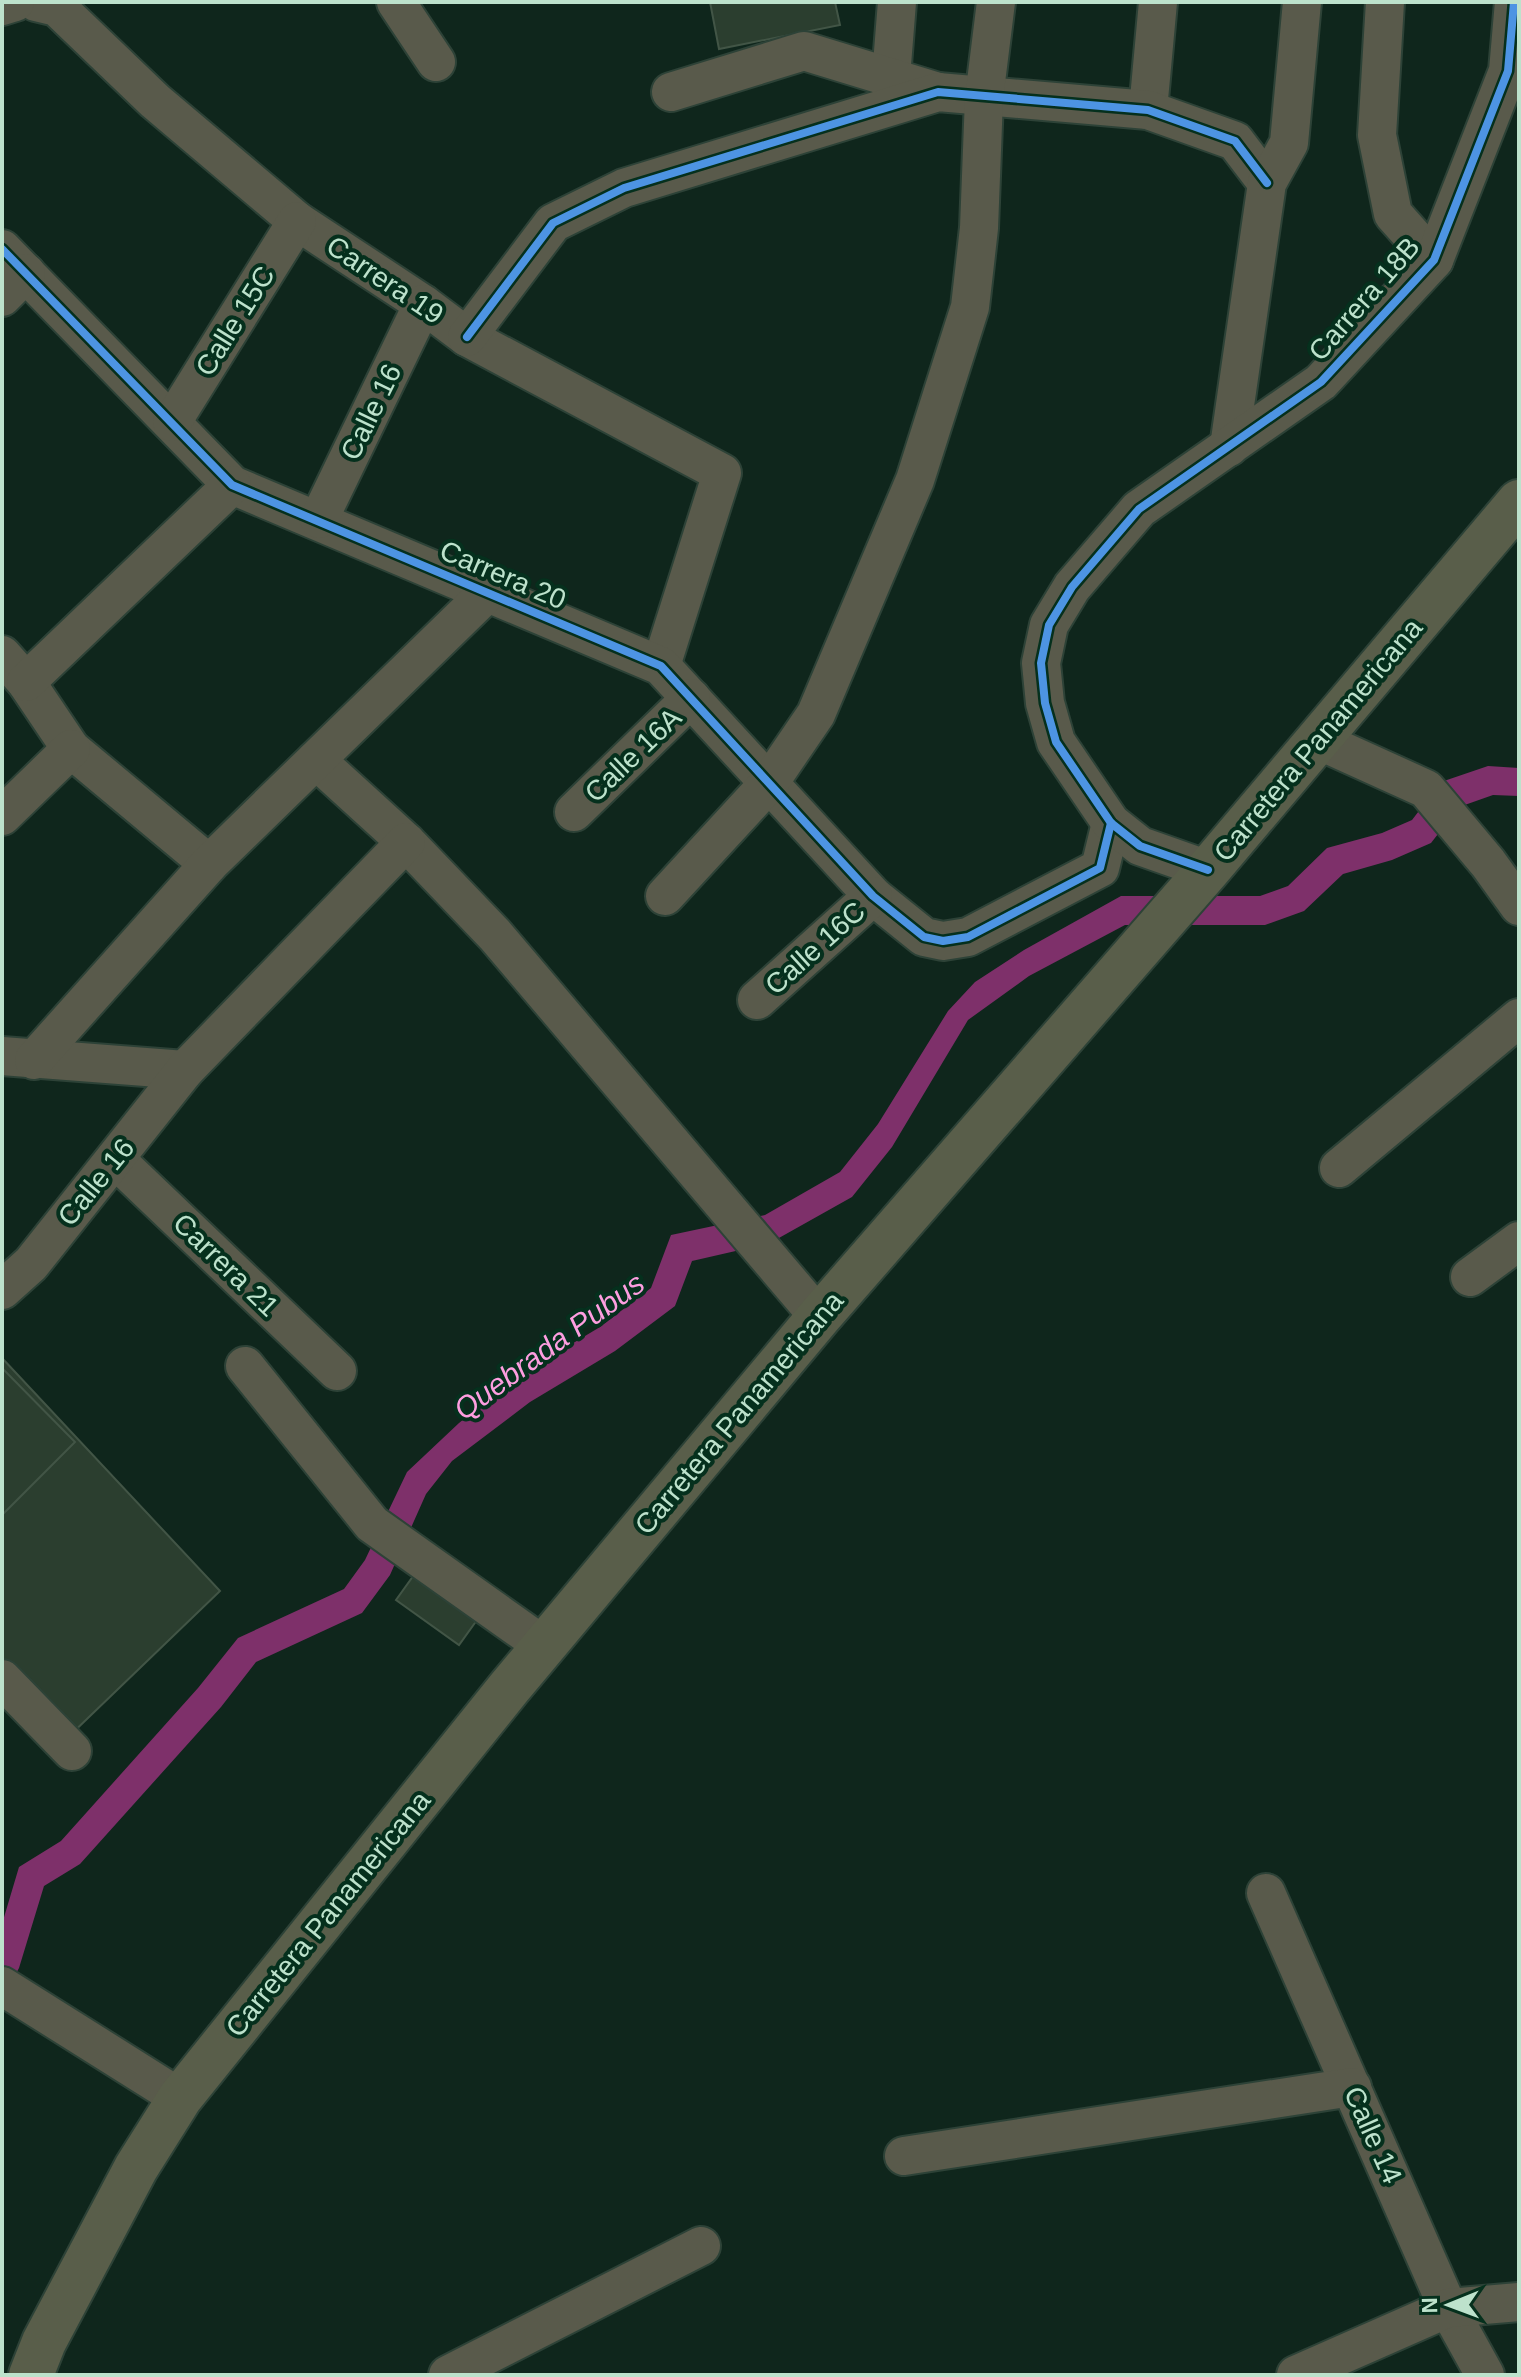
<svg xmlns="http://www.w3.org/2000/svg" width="1521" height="2377" font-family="Arial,sans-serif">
  <rect width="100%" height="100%" fill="#0f261c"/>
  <!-- water -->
  <polygon fill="#7e306a" points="1488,766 1519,768 1519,796 1493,795 1459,807 1431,843 1392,860 1343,874 1304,911 1265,925 1125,925 1029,976 968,1020 892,1147 852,1197 770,1243 692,1261 675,1306 615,1351 530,1402 452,1461 426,1494 390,1575 362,1613 256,1662 221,1707 80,1864 44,1886 19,1968 2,2000 2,1924 19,1867 61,1841 198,1688 238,1638 344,1589 365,1560 407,1472 459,1423 515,1378 600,1327 651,1288 671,1235 765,1215 840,1172 878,1124 948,1011 975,982 1024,950 1121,896 1260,896 1288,886 1327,848 1382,833 1412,820 1441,782"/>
  <!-- building -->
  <g fill="#2b3e2f" stroke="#425546" stroke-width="2">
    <polygon points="710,2 835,2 840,25 719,49"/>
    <polygon points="2,1358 220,1591 63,1742 2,1674"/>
    <polygon points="2,1368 75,1442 2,1515"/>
    <polygon points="419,1568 482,1613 459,1645 396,1600"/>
  </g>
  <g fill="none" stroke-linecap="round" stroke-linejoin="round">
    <!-- minor casing -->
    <g stroke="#2d4237" stroke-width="42">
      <g id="minor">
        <polyline points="36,2 57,7 155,101 297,221 423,304 467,337 722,473 661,666"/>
        <polyline points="396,2 436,62"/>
        <polyline points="1385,2 1377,135 1393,214 1434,260"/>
        <polyline points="2,6 15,2"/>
        <polyline points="891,77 897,2"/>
        <polyline points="671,92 804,51 938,92"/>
        <polyline points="1148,110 1158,2"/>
        <polyline points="2,249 232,485 661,666 873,896 924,937 943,941 968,937 1100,868 1111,823"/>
        <polyline points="2,297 26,273"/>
        <polyline points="467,337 553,223 624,188 938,92 1148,110 1235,141 1267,183"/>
        <polyline points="172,422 297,221"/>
        <polyline points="1229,447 1267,183 1289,143 1302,2"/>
        <polyline points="319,519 423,304"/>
        <polyline points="2,655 26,682 71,749 209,864"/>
        <polyline points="26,682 232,485"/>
        <polyline points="1318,740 1426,789 1488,863 1519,906"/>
        <polyline points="316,760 406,842 495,935 819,1317"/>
        <polyline points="574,812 691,698"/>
        <polyline points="2,816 71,749"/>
        <polyline points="1208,870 1140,846 1111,823 1056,742 1045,703 1041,663 1049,625 1072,587 1139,509 1321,382 1434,260 1508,71 1514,2"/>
        <polyline points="665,896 769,783 816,714 915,480 970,307 979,228 984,98 996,2"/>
        <polyline points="757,1000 873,896"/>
        <polyline points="2,1056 185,1070"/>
        <polyline points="34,1060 209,864 487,593"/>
        <polyline points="115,1159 337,1371"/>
        <polyline points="1339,1168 1519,1018"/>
        <polyline points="1470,1277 1519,1241"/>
        <polyline points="2,1290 31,1264 185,1070 406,842"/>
        <polyline points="245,1366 372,1524 544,1646"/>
        <polyline points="2,1679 72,1751"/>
        <polyline points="1266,1893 1448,2308 1485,2375"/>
        <polyline points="2,1986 180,2098"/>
        <polyline points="904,2156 1352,2087"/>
        <polyline points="448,2375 701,2246"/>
        <polyline points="1296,2375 1448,2308 1519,2302"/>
      </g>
    </g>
    <!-- highway casing -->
    <g stroke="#2d4237" stroke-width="48">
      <polyline id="highway" points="31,2375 44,2342 136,2168 180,2098 509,1688 819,1317 1208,870 1519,502"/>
    </g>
    <!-- minor -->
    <use href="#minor" stroke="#595a4b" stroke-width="38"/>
    <!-- highway -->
    <use href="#highway" stroke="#595e4a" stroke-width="44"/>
    <!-- cycleway casing -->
    <g stroke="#05301d" stroke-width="13">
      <g id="cycleway">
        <polyline points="2,249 232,485 661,666 873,896 924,937 943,941 968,937 1100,868 1111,823"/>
        <polyline points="467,337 553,223 624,188 938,92 1148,110 1235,141 1267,183"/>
        <polyline points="1208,870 1140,846 1111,823 1056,742 1045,703 1041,663 1049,625 1072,587 1139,509 1321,382 1434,260 1508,71 1514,2"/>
      </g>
    </g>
    <!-- cycleway -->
    <use href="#cycleway" stroke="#4d94e3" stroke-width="8"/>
  </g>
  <g text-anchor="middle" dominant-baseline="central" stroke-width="8" stroke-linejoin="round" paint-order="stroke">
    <!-- street labels -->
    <g font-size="28" fill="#bde2cc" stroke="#05301d">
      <text transform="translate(385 280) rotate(34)">Carrera 19</text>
      <text transform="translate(1364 299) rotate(-49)">Carrera 18B</text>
      <text transform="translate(235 321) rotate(-58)">Calle 15C</text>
      <text transform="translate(371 412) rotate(-64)">Calle 16</text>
      <text transform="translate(503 575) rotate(23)">Carrera 20</text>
      <text transform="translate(1318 740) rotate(-50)">Carretera Panamericana</text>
      <text transform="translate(633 755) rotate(-44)">Calle 16A</text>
      <text transform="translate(815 948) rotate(-42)">Calle 16C</text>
      <text transform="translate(96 1182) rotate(-51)">Calle 16</text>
      <text transform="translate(226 1265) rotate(44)">Carrera 21</text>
      <text transform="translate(739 1413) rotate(-50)">Carretera Panamericana</text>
      <text transform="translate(328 1914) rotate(-51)">Carretera Panamericana</text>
      <text transform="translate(1373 2135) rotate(66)">Calle 14</text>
    </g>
    <!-- water labels -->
    <g font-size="30" font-style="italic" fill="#fd9ee0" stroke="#05301d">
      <text transform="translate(549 1346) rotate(-36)">Quebrada Pubus</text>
    </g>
  </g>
  <!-- border -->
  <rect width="1521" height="2377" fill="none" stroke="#bde2cc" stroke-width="8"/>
  <!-- north arrow -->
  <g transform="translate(1449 2305) rotate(269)" stroke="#05301d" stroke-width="6" paint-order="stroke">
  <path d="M0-6L14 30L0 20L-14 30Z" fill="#bde2cc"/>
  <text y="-12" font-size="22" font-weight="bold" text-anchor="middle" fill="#bde2cc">N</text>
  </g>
</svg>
